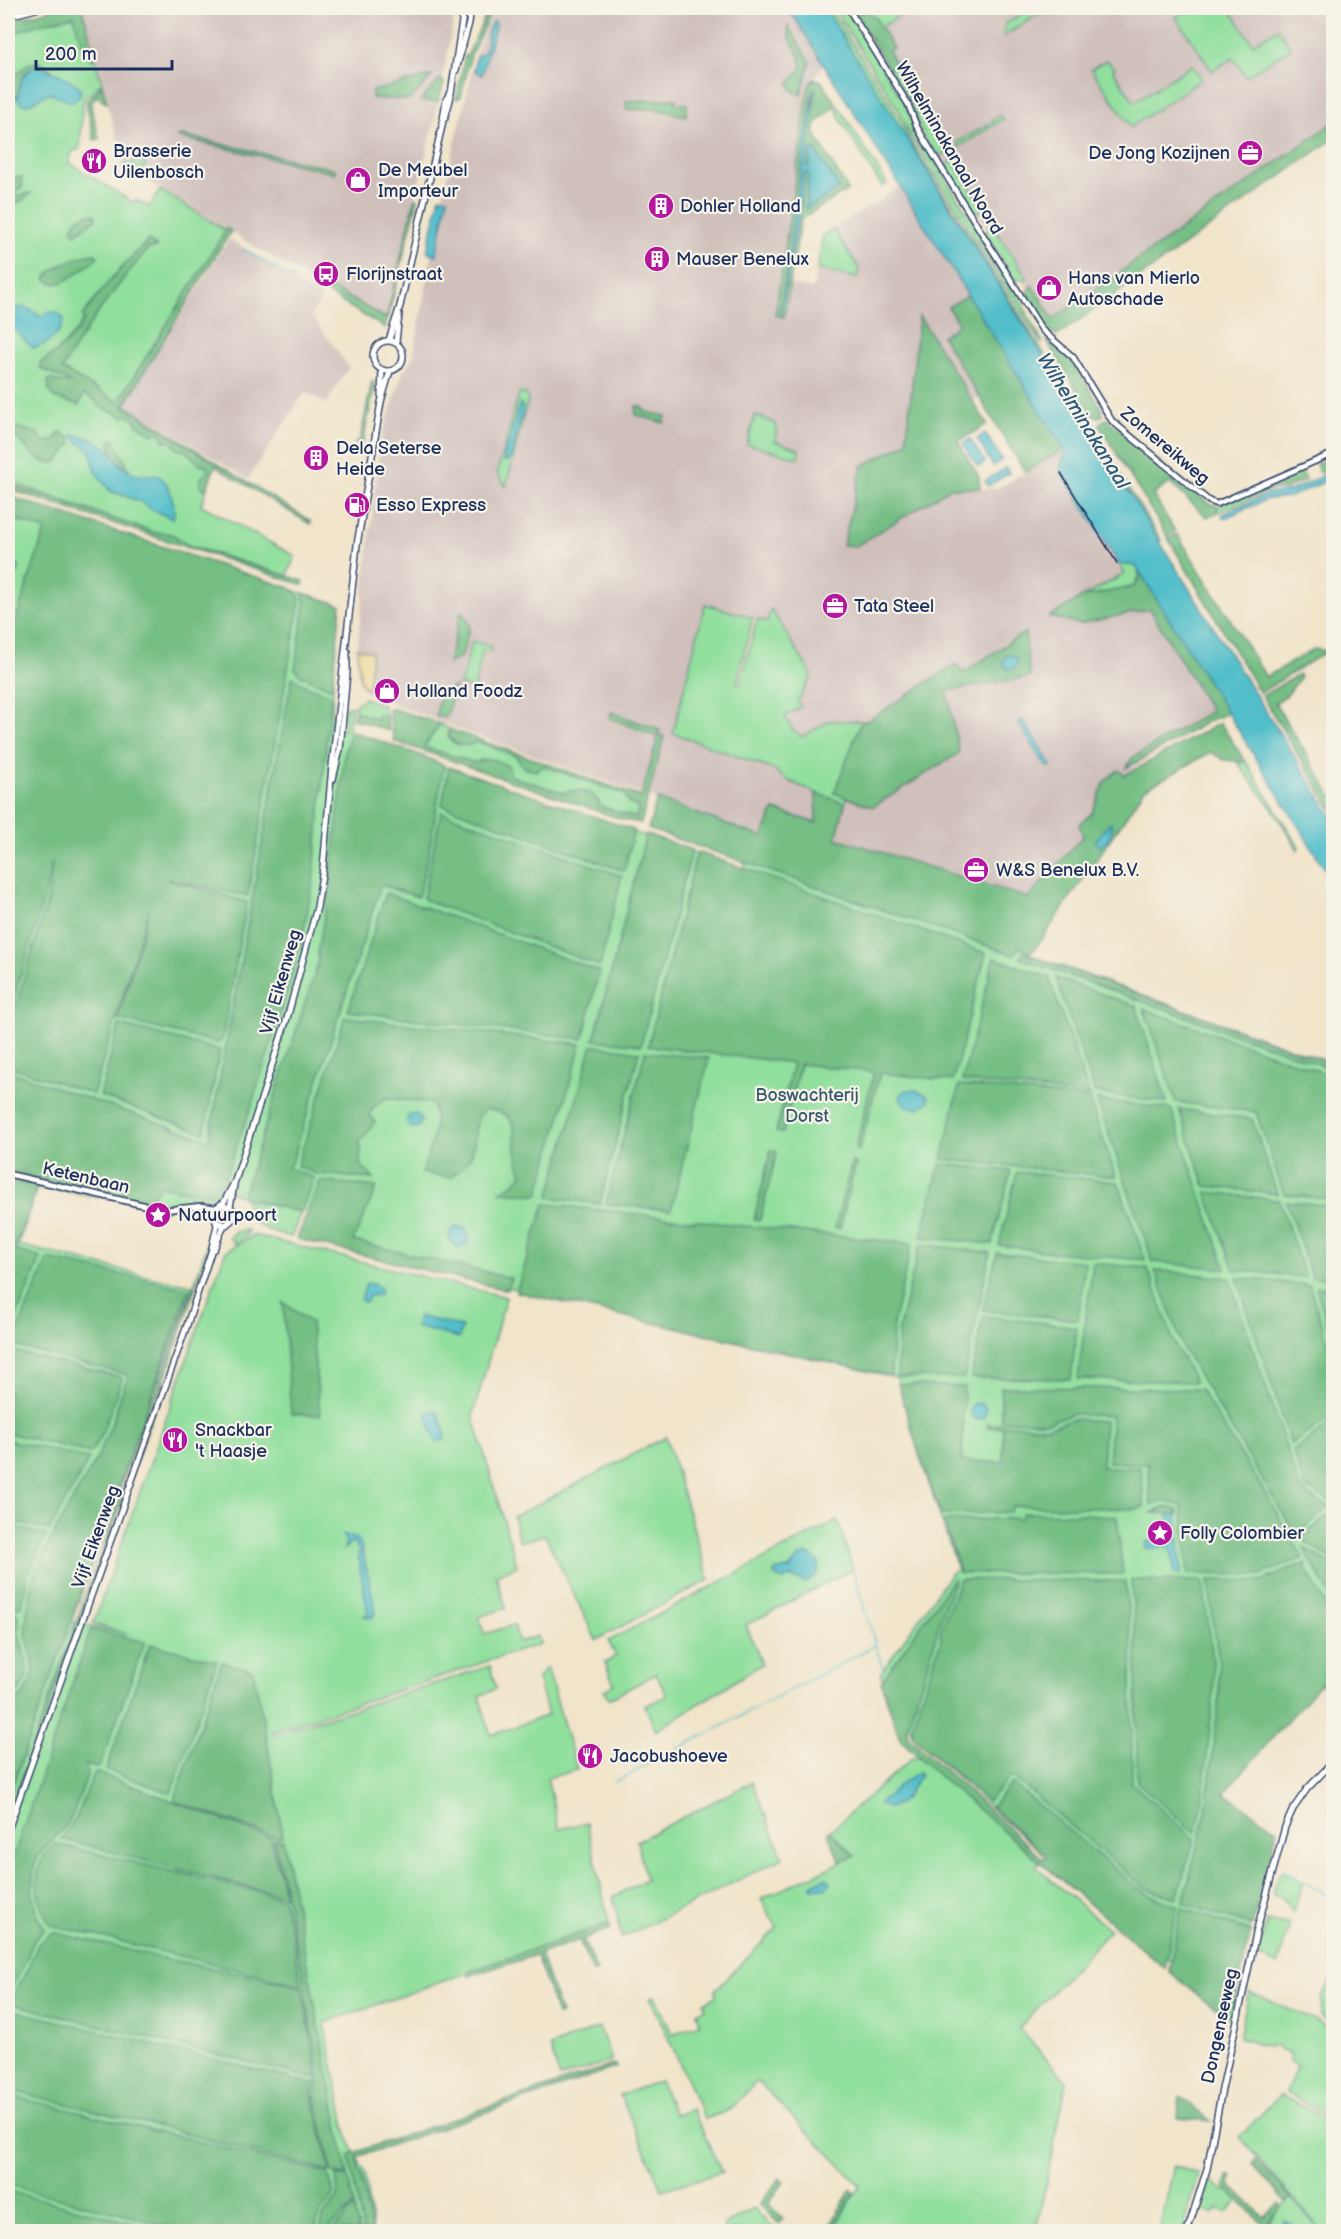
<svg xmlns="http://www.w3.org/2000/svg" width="1341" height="2239" font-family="'Balsamiq Sans',sans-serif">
  <rect width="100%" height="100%" fill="#f7f3e8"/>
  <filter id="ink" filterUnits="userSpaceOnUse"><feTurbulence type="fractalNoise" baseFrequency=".0167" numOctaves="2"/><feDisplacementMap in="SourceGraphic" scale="12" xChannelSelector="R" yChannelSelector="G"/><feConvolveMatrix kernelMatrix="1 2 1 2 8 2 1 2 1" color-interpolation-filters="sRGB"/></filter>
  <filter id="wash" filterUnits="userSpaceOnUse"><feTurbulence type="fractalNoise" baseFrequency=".008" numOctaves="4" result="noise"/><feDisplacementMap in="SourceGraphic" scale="24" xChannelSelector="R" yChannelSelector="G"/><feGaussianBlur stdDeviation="1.35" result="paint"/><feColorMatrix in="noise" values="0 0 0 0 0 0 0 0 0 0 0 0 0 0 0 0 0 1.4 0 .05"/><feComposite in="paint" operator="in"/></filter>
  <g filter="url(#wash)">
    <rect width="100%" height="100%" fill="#f0e4c9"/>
    <!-- industrial -->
    <g fill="#cfc0bb">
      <polygon points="79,8 456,8 434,123 382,324 123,166 124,162"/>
      <polygon points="494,8 780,8 795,18 824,65 809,85 780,283 813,289 823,235 900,187 968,295 948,307 959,325 942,336 979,397 906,443 862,466 843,545 856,546 951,488 998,488 1064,449 1065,453 1060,470 1136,566 1225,712 1134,767 1095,822 1028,898 836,838 866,721 829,721 802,737 792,729 785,716 798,701 771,609 767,622 705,605 673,732 774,770 787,780 816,793 816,823 763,837 445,724 366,692 360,679 357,648 381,439 403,372 413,357 445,186 477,50"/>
      <polygon points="840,8 1333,8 1333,128 1053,325"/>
      <polygon points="229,239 322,298 311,315 349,367 326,404 305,392 248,479 125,404"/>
    </g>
    <!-- green -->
    <g fill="#91df9d" stroke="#56877e" stroke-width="1.5" fill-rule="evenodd">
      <polygon points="80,8 102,83 83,100 80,146 78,150 72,151 69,163 134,203 136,200 149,207 160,190 227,231 125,405 216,462 201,505 295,556 287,576 187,545 8,481 8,27"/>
      <polygon points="825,8 830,8 897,114 912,143 1161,540 1159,542"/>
      <polygon points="834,8 845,8 905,104 920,138 1020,298 1033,326 1043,342 1041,343 908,131 898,109"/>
      <polygon points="851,8 912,8 880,28 875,17 865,12 856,15"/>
      <polygon points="1032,8 1048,8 1004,36 1005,24"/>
      <polygon points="1190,8 1229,8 1253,44 1278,28 1291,48 1246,77 1233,58 1212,71 1176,17"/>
      <polygon points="1106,60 1115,68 1113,70 1134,102 1192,65 1202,79 1131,127 1091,69"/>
      <path d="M896,65L944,142L948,140L951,145L948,152L941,155C922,148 919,118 910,102C904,91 896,80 889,69Z"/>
      <polygon points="839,107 887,184 882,187 839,117 837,109"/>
      <polygon points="1000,115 1003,119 959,147 957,142 988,125"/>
      <polygon points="952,159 984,209 976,213 971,210 947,171 947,165"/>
      <polygon points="990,226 993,226 1027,278 1022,280 1014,279 985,233"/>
      <polygon points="833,229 859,268 857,278 817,269 823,235"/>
      <path d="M519,393L527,394L528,400L506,487L497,473ZM518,407L522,414L511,458L507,461L504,457C507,446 519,415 518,407Z"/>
      <polygon points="755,415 775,423 777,429 775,441 799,449 798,458 747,444"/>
      <polygon points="1270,484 1272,490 1216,513 1218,506"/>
      <path d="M8,511L49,514L335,603L332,726L343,730L345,707L352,706L348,732L497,786L743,869L763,837L774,810L816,823V793L787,780L774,770L673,733L705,604L753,618L737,682L740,684L757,619L767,622L771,609L812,675L798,701L801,707L785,716L792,729L802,737L829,721H867L836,838L1036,957L1333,1063V1691L1319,1678L1222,1795L1255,1899L1232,2013L1004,1820L917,1740L880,1674L952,1572L958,1570L917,1448L897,1378L301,1239L310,1216L306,1212L282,1207L301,1212L291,1237C271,1231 243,1225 246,1198L222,1188L218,1197L213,1201L195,1202L188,1206L169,1208L112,1198L37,1188L18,1245L154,1278L193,1285L71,1622L127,1634L93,1624L225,1252L253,1235L506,1297L473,1415L517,1566L496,1575L506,1608L479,1617L484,1634L514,1625L519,1642L538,1636L540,1644L272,1732L273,1735L490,1666L496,1689L479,1696L491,1735L548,1715L538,1678L547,1667L577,1770L547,1778L559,1829L587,1823L609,1923L324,2023L347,2135L364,2172L373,2231H8Z"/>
      <path d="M1119,564L1136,566C1141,574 1139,580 1133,587L1082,597L1125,574Z"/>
      <polygon points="472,641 492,647 491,651 483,650 474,689 460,685"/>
      <polygon points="364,698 383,705 386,715 382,715 376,719 355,711 355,705"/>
      <path d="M440,724L449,729L448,735L451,741C464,747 465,746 478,742L516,756L526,769L537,771L543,765L624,794L630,804L639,808L636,818L600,806L599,801C588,792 577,787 563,793L511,776L508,766C495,760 488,757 475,763L424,747Z"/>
      <polygon points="1246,762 1299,847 1298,850 1274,811 1238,763"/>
      <polygon points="248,1230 247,1234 235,1244 229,1238 234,1232"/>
      <polygon points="210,1234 213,1234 211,1242 148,1428 145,1427 190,1298"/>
      <polygon points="666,1437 709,1580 596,1640 545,1535 520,1542 513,1517"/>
      <path d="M838,1520L853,1569L746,1625L762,1664L656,1731L645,1706L667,1696L656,1674L609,1699L604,1691L614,1684L605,1663L616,1656L608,1641ZM793,1564L806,1582L774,1573L779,1570L789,1569Z"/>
      <polygon points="921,1757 939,1776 1041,1862 1036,1867 1110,1930 1019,2028 1067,2082 1037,2226 1045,2231 895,2232 892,2230 891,2232 832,2231 860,2185 757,2081 730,2110 705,2119 650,1998 655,1996 672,2034 700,2024 697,2012 706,2008 704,2003 716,1996 715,1990 777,1928 761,1899 854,1856 830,1831 912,1758"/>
      <polygon points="752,1782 783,1858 622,1938 613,1897 646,1880 637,1841"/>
      <polygon points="1282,1870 1303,1882 1293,1912 1282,1898 1273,1895 1277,1878"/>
      <polygon points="1267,1921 1290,1924 1278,1965 1258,1956"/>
      <polygon points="1333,1978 1333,2023 1321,2016 1322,1996"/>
      <polygon points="1249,1992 1333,2028 1333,2118 1286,2093 1297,2065 1289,2061 1291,2054 1271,2045 1270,2048 1239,2038"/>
      <polygon points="599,2027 612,2060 560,2078 550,2047"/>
      <polygon points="660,2081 675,2115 692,2109 722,2172 662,2190 620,2095"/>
      <polygon points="1280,2095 1333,2122 1333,2231 1322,2231 1239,2137"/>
      <polygon points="1174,2166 1199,2174 1183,2231 1159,2231"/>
      <polygon points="1210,2179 1223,2191 1227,2189 1238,2200 1225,2213 1219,2208 1213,2214 1202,2209"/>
      <polygon points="1291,2198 1321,2231 1305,2231 1305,2230 1294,2227 1289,2222 1289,2231 1259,2232"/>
      <polygon points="754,2208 776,2231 724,2231 724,2225"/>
    </g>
    <!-- forest -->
    <g fill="#74be84" stroke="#487671" stroke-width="1.5" fill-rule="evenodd">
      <polygon points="57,8 82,8 96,59 91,59 82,49 74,16 40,24 8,35 8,21"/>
      <polygon points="489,8 493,8 471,55 461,97 456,99 465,56 468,54"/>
      <polygon points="866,11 875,17 893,48 888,51 896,65 889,69 856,15"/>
      <path d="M788,26L810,61L801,95L791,89L789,84L802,68C802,52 786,40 788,26Z"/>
      <path d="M37,62L46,65L54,73C28,59 20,74 18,99L8,93V64L12,78L28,64Z"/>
      <polygon points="433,75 410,100 372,98 372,91"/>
      <polygon points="441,79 444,83 438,102 420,101"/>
      <path d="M814,79L821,81L837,105L816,123L814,133L848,190L801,219L784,317L775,315L807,98L809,85ZM813,88L816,89L806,167H809L811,152L815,150L839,188L806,209L809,174L808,172L805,173L800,209L780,314Z"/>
      <polygon points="102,85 107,103 97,96 92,101 91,106 99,139 94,140 86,102"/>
      <polygon points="676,99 676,104 687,104 686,116 656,109 626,110 626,101"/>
      <polygon points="1333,123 1333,139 1057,336 1054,333 1045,331 1025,295 1032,285 1053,319"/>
      <polygon points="185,136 335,169 335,173 176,137"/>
      <polygon points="149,153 142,177 122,165"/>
      <polygon points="22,177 22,188 8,192 8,178"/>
      <polygon points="32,193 21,201 8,205 8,199 10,197"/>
      <polygon points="415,198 418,199 385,328 327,293 331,288 386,318"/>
      <path d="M90,214H95L96,219L75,234L73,231C73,220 80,216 90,214Z"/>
      <path d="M227,228L231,231L123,406L311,521L310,524L215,466L206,490L200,486L201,478L208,471L207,466L200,464L184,450L177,449L171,441H163V436L159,433L153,434L136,424L135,419L128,415L124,417L98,406L96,401L84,394L79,405L54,398L49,389L48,381L51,379L62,383L70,382L40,368L41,362C59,353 72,338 84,320L82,316L111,279L148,240L157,247L149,248C116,286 87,326 62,369L118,402Z"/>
      <path d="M94,254L98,256C92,263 68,281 59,283C54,285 50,282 45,279C54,265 78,256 94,254Z"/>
      <polygon points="968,295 1064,449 1025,472 942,336 959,325 948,307"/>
      <polygon points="919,316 987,424 958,442 979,477 980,488 951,488 856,546 843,545 862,466 906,443"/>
      <polygon points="1048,340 1069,356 1100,406 1103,415 1099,417 1092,415 1047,341"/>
      <polygon points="372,381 375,385 362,447 356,444 356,441 360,441"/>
      <polygon points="636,406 643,407 643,411 666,416 664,423 636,415"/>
      <polygon points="1107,419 1208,503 1218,506 1216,513 1207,517 1170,483 1153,495 1175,531 1167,536 1099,425 1102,421"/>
      <path d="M8,425L37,433L44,441L49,442L54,440L60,432L69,437L72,443L57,462C40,466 30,451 20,441C17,437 11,435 8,432Z"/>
      <polygon points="114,439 131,473 115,459 109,442"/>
      <polygon points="1333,456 1333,468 1319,473 1316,464"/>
      <polygon points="1300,471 1303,472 1305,480 1285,489 1271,489 1270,484"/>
      <path d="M8,484L156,533C171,532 176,535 187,545L304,581L303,585L8,489Z"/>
      <polygon points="8,496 290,588 299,596 300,600 248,896 168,879 247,902 222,1040 218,1043 118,1019 149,909 93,1094 8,1066 8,1031 48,900 52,863 44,899 8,1017 8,619 15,622 45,530 8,517"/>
      <polygon points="1177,534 1266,677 1314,649 1328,651 1260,693 1168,538"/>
      <polygon points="1139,571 1229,713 1212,719 1126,768 1132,758 1211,711 1150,609 1080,624 1049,617 1082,597 1133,587 1139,581"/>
      <polygon points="303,593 341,605 332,689 300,675 295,669 305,604"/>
      <polygon points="461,611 470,626 462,656 448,664"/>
      <polygon points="1025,632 1030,677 947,691 959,753 873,807 834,793 861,722 867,721 956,664 963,673"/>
      <polygon points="1299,674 1300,678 1287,695 1275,703 1333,798 1333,811 1262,696"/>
      <polygon points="292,677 304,685 331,695 313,883 303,934 295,967 252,1104 219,1194 202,1194 160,1186 147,1203 8,1171 8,1071 209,1140"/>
      <polygon points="455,686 447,715 445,718 438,717 436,714 440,694"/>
      <path d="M391,708L440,724L424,747L475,763C490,756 493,760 508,766L511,776L563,793C576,788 597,790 600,806L636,818L639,808L630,804L624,794L544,766L537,771L524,768L516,756L478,742C467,746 459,749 449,738V729L641,797L658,737L610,718L611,712L660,730L659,735L664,736L641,823L624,820L394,741L389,710Z"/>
      <polygon points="355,711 376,719 379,715 386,715 389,731 353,719"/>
      <polygon points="1220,723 1246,762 1224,760 1211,752 1145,789 1035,949 1028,952 1019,947 1014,955 648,829 657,799 762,837 774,810 816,823 816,793 845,803 836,838 1028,898 1083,836 1079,824 1092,813 1105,781 1118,770 1125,775"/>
      <polygon points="351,731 417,754 444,765 428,857 418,897 381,885 292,1162 288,1168 314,1178 301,1212 242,1198 318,963 318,949 329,893 345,751"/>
      <polygon points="449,767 634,830 624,871 444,806 442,804"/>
      <polygon points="441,812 622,876 600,966 425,900 423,898"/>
      <polygon points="646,834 692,850 641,1045 594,1040"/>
      <polygon points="697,852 986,953 953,1081 880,1073 859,1151 855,1150 874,1072 800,1064 783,1133 776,1132 793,1063 648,1046"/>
      <polygon points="386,893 599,971 583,1039 348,1011"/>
      <polygon points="1023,953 1333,1064 1333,1069 1020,958"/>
      <polygon points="994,958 1049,977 1089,1095 962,1081"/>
      <polygon points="1056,978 1136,1006 1167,1102 1095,1093"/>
      <polygon points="1144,1009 1333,1076 1333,1200 1284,1194 1256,1112 1176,1102"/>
      <path d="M345,1017L581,1044L538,1195L500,1192L515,1183L522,1175C520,1169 518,1163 517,1157C513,1131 520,1113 486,1109C471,1120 478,1142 471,1156C467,1165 458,1172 450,1178L422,1173C427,1152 443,1124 431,1103L386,1098L373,1108L370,1115L375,1122L359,1143L361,1145L360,1164L374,1179L316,1174L297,1166Z"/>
      <polygon points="119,1025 220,1050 204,1133 100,1096"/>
      <polygon points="598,1046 639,1052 600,1204 549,1197 591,1048 592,1046"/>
      <polygon points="645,1052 709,1058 671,1210 606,1204"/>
      <polygon points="959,1085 1089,1098 1116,1177 942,1159"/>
      <polygon points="1097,1100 1171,1109 1226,1269 1153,1262"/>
      <polygon points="1179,1109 1252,1119 1277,1194 1205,1186"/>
      <polygon points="771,1150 777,1152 760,1220 754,1219"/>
      <polygon points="852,1162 856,1163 840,1228 835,1228"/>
      <polygon points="940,1164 1011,1171 992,1244 921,1237"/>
      <polygon points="1017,1172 1118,1182 1145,1260 1051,1252 999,1245"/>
      <polygon points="8,1179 37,1186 14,1250 41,1258 8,1337"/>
      <polygon points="320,1181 377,1187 353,1241 511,1278 507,1290 297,1239"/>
      <polygon points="1206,1192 1279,1200 1305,1277 1234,1270"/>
      <polygon points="1286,1201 1333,1206 1333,1280 1312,1277"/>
      <polygon points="545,1204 912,1244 893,1324 891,1376 516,1292"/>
      <polygon points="920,1244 990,1253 964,1378 897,1377 899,1329"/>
      <polygon points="997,1253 1085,1262 1078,1320 983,1310"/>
      <polygon points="48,1259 189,1289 8,1799 8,1711 25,1692 34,1672 33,1661 25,1630 30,1592 35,1572 61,1520 97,1458 111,1426 128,1375 11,1345"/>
      <polygon points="1093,1263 1148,1268 1174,1343 1195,1382 1078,1379"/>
      <polygon points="1155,1270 1229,1278 1300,1488 1307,1495 1329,1507 1296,1535 1184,1350"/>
      <polygon points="1237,1278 1309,1285 1333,1359 1333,1416 1291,1444"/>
      <polygon points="1316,1287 1333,1288 1333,1342"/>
      <polygon points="283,1302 311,1323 320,1415 291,1414"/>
      <polygon points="983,1316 1077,1327 1071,1379 971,1378"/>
      <polygon points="8,1350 120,1377 122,1379 100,1439 90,1453 8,1433"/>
      <polygon points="898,1384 964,1387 962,1461 1003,1462 1003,1428 987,1427 987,1424 1049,1427 1072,1419 1105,1421 1102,1467 1141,1468 1144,1507 1135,1509 1013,1506 1010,1512 941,1515 921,1460"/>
      <polygon points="1001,1387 1200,1389 1264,1491 1303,1558 1260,1575 1188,1574 1182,1506 1165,1501 1151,1505 1148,1464 1108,1462 1112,1416 1072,1414 1049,1422 1001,1421"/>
      <polygon points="1333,1422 1334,1503 1333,1503 1305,1487 1293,1451"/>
      <polygon points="145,1427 148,1428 8,1824 8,1815"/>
      <polygon points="8,1440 89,1459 49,1530 8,1521"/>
      <polygon points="1166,1507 1177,1510 1179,1513 1177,1514 1151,1513"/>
      <polygon points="1333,1511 1333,1560 1301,1539"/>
      <polygon points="1022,1513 1087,1514 1117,1517 1123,1574 960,1573 944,1521 1021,1518"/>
      <polygon points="8,1526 46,1535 28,1575 21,1606 16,1608 8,1606"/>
      <polygon points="1304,1548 1333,1565 1333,1599 1307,1555"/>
      <polygon points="1305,1563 1307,1566 1305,1568 1333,1617 1333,1695 1321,1683 1224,1793 1277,1830 1252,1926 1183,1903 1206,1812 1219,1698 1219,1665 1208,1580 1261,1581"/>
      <polygon points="953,1579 955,1579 937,1630 935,1642 907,1728 908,1737 1043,1859 1046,1856 991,1807 1012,1783 1143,1892 1177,1906 1165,1968 939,1776 900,1739 881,1682"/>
      <polygon points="960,1579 1125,1581 1131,1639 1132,1783 1194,1839 1177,1898 1146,1889 1012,1776 988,1801 912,1736 912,1726 941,1639 940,1632"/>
      <polygon points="1131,1580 1201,1581 1203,1583 1213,1658 1214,1690 1201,1812 1195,1833 1137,1782 1136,1640"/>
      <polygon points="8,1612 19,1615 19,1633 26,1660 27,1676 21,1688 8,1704"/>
      <path d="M91,1629L145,1642L99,1768L85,1765L88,1773C82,1789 77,1807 69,1821C55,1844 33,1847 33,1879C32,1889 33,1902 36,1912C38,1918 43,1923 44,1929L34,1941L23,1967L8,1993V1872Z"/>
      <polygon points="150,1644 217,1661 171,1793 106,1770"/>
      <polygon points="222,1662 253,1670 267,1739 283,1837 275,1837 174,1801"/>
      <polygon points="95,1772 271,1838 285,1896 61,1839 76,1818"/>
      <polygon points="830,1831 855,1856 840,1862 828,1833"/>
      <polygon points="274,1840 283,1840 348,2176 332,2172 315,2097 318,2075 315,2078 312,2078 8,2003 27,1971 38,1944 53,1932 172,1960 290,1984 302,1987 318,2074 302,1971"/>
      <path d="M55,1844L262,1892L283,1899L292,1933L301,1985L51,1925C34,1903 30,1862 55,1844Z"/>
      <polygon points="1181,1908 1251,1931 1231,2018 1206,2002 1169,1971"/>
      <polygon points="609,1923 610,1929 583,1939 597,1971 593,1972 579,1940 540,1954 561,2014 557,2015 536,1955 469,1976 468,1972 470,1971"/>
      <polygon points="8,2009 314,2084 312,2093 331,2172 165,2128 8,2090"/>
      <polygon points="615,2064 617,2067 357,2157 372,2231 363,2231 349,2156 353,2153"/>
      <polygon points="8,2095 328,2173 334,2195 319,2214 315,2231 187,2231 8,2185"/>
      <polygon points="1180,2096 1211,2121 1178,2118"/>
      <polygon points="1256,2160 1291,2198 1286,2202 1252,2164"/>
      <polygon points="336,2175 348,2177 354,2205 326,2231 320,2231 323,2216 338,2197"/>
      <polygon points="1229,2175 1232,2176 1230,2185 1264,2217 1279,2203 1282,2207 1265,2225 1224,2187"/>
      <polygon points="779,2178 784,2182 768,2204 783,2219 779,2224 760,2205"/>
      <polygon points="851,2189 854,2193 832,2231 827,2231"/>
      <polygon points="8,2191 164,2231 8,2231"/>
      <polygon points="354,2207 359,2231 332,2231"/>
    </g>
    <!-- sand -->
    <polygon fill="#eeda9e" stroke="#84847e" stroke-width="1.5" points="357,648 372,652 368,688 365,689 360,679"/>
    <!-- water -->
    <g fill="#51beca" stroke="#367694" stroke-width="1.5">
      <polygon points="780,8 825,8 1333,818 1333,882 1136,566 1119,564 1060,470 1065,451 795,18"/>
      <path d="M494,21L496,23L482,75L474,70L476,56L484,53C488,42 485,29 494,21Z"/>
      <path d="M35,67C44,66 77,82 81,90L79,97L73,102C65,101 57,94 49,94C38,95 34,107 22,104L18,99C19,85 21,73 35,67Z"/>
      <polygon points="814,87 812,122 806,167 809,167 811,152 815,150 839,188 806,209 809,174 807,172 805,173 800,209 780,314"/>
      <polygon points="440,197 448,198 436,255 427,252"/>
      <path d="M19,307L27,308L40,316C52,313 52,307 64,319C61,334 48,345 33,348L8,323V312Z"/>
      <polygon points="520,403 523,408 522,413 511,458 505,462 504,456"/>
      <polygon points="985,433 1002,460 993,466 977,439"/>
      <path d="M73,434C89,438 103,441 113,455C117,461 122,467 129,471C140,479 145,473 155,475C170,478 176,507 173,519L151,509L139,501L110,491L96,472L90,451L72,437Z"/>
      <polygon points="970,439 985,462 978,467 963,444"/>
      <polygon points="1006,468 1009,473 988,486 985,481"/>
      <polygon points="1333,471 1333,478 1290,497 1268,499 1225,518 1222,517 1223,514 1268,494 1290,491"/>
      <polygon points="8,559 15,561 19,567 17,574 11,579 8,579"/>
      <circle cx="1010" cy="662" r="7"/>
      <polygon points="1020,720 1023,720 1051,764 1050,767 1045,765 1019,724"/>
      <path d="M1109,823L1112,824C1113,833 1107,843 1099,847L1095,841Z"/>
      <path d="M907,1090H916L928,1096L929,1101L920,1108C912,1110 903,1106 900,1098L901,1093Z"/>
      <circle cx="414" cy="1121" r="7"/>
      <circle cx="459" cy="1237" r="10"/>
      <polygon points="369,1283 381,1288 380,1294 375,1296 370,1295 366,1303 361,1300 366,1284"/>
      <polygon points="418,1316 462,1327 459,1338 416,1327"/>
      <circle cx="978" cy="1411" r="8"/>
      <polygon points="435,1410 438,1412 446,1436 444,1440 438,1442 435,1440 426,1415 427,1413"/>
      <polygon points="1169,1514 1177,1514 1181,1574 1174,1574 1171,1548 1145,1548 1146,1542 1170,1539"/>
      <polygon points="343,1534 357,1539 361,1544 376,1612 372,1618 364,1616 368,1614 358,1555 360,1551 352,1541 344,1549 346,1541"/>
      <path d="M805,1554H809L818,1562C820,1571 816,1580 805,1582L791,1576L784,1580L776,1577L774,1574L776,1570L790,1569L797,1559Z"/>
      <path d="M919,1772L921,1775C909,1788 908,1804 887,1808L879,1804C891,1793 906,1778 919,1772Z"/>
      <polygon points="826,1878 831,1882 825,1888 812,1889 811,1887 816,1882"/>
      <polygon points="1283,2221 1287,2221 1296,2227 1302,2227 1305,2231 1289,2231 1282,2227"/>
    </g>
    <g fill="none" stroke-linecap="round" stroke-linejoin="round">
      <!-- stream -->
      <g stroke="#51beca" stroke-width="1.5">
        <polyline points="243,249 294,279"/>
        <polyline points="853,1571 883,1669"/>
        <polyline points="615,1782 876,1645"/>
        <polyline points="1284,1871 1334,1899"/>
        <polyline points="1334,1997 1334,2000"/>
      </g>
    </g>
  </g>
  <g filter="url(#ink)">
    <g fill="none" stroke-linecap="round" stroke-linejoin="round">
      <!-- minor casing -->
      <g stroke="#3b4a6e" stroke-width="8">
        <g id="minor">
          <polyline points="848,8 908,104 917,127 939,164 1042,330 1073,357 1112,421 1209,501 1217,504 1334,453"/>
          <polyline points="8,1174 165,1210 201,1206 216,1208"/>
          <polyline points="197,1208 213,1215"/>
        </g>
      </g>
      <!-- major casing -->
      <g stroke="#3b4a6e" stroke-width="8">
        <g id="major">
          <polyline points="456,70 469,23 471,8"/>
          <polyline points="445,118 450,100 464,8"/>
          <polyline points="389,340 400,306 442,126 446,100 450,92"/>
          <circle cx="388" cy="356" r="15"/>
          <polyline points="396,342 399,314"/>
          <polyline points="381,395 382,370"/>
          <polyline points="333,779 340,749 347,673 347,651"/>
          <polyline points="230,1207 234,1185"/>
          <polyline points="216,1222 226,1225 234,1218 232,1209 222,1205"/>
          <polyline points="214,1249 224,1225"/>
          <polyline points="8,1830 186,1328 211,1252 217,1225 214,1212 217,1207 224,1202 235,1181 288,1015 317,907 323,868 332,766 357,545 381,402 390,371"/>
          <polyline points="1187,2232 1207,2169 1222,2089 1257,1929 1285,1827 1293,1809 1307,1789 1334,1761"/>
        </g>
      </g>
      <!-- highway casing -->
      <g stroke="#3b4a6e" stroke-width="10">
        <polyline id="highway" points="8,15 36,8"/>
      </g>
      <!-- minor -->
      <use href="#minor" stroke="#fff" stroke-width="4.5"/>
      <!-- major -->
      <use href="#major" stroke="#fff" stroke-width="5"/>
      <!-- highway -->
      <use href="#highway" stroke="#fff" stroke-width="7"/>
      <!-- rail -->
      <polyline stroke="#1b2f5e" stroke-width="1.5" points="1061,473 1117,563"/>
    </g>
  </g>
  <!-- icons -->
  <defs>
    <g id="office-disc" transform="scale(1.35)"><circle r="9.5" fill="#b5179e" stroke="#f7f3e8"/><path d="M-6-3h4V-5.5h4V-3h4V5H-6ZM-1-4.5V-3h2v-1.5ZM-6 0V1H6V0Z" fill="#fff"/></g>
    <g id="restaurant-disc" transform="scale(1.35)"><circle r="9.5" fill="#b5179e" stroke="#f7f3e8"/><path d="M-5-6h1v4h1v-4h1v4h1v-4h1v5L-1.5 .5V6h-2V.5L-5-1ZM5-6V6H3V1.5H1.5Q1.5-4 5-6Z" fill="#fff"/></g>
    <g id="shop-disc" transform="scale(1.35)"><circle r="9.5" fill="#b5179e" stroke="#f7f3e8"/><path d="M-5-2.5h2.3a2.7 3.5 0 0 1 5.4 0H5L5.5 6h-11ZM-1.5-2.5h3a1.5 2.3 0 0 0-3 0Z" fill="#fff"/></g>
    <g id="building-disc" transform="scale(1.35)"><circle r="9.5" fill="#b5179e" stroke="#f7f3e8"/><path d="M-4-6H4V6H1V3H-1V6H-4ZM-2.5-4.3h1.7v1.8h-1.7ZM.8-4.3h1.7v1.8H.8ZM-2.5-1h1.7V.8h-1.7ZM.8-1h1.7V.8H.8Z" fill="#fff"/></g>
    <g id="bus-disc" transform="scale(1.35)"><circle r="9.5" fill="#b5179e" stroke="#f7f3e8"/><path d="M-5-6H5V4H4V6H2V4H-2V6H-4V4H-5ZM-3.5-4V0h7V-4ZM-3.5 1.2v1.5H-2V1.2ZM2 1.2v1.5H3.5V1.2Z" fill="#fff"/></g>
    <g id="fuel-disc" transform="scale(1.35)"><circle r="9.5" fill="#b5179e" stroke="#f7f3e8"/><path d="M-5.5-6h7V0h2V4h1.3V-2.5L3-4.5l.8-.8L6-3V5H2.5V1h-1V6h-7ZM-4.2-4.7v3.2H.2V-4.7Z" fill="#fff"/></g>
    <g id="sight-disc" transform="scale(1.35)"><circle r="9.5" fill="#b5179e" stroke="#f7f3e8"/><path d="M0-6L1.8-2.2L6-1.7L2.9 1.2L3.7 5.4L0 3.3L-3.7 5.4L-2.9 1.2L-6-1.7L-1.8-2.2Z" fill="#fff"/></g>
  </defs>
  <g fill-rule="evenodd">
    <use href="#office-disc" x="1250" y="153"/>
    <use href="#restaurant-disc" x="94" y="161"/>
    <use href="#shop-disc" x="358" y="180"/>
    <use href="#building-disc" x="661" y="206"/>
    <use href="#building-disc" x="657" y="259"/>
    <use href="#bus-disc" x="326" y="274"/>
    <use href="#shop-disc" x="1049" y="288"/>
    <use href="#building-disc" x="316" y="458"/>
    <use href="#fuel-disc" x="357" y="505"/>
    <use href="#office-disc" x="835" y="606"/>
    <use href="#shop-disc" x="387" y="691"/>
    <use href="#office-disc" x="976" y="870"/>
    <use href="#sight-disc" x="158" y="1215"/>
    <use href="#restaurant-disc" x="175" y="1440"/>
    <use href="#sight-disc" x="1160" y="1533"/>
    <use href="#restaurant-disc" x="590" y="1756"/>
  </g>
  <g text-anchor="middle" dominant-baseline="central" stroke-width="4.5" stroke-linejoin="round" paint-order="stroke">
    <!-- street labels -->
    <g font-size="18" fill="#1b2f5e" stroke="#f7f3e8">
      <text transform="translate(949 148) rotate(60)">Wilhelminakanaal Noord</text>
      <text transform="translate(1165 446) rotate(40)">Zomereikweg</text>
      <text transform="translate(281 982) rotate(-74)">Vijf Eikenweg</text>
      <text transform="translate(86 1178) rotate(13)">Ketenbaan</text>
      <text transform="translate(96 1537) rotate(-70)">Vijf Eikenweg</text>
      <text transform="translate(1220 2026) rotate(-78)">Dongenseweg</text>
    </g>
    <!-- poi labels -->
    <g font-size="18" fill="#1b2f5e" stroke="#f7f3e8" text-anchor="start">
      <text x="113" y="151">Brasserie<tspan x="113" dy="21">Uilenbosch</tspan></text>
      <text x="1230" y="153" text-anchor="end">De Jong Kozijnen</text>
      <text x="378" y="170">De Meubel<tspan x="378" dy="21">Importeur</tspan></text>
      <text x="680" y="206">Dohler Holland</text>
      <text x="676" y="259">Mauser Benelux</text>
      <text x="346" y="274">Florijnstraat</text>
      <text x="1068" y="278">Hans van Mierlo<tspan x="1068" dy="21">Autoschade</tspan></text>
      <text x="336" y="448">Dela Seterse<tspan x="336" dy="21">Heide</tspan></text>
      <text x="376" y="505">Esso Express</text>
      <text x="854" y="606">Tata Steel</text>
      <text x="406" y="691">Holland Foodz</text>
      <text x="996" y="870">W&amp;S Benelux B.V.</text>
      <text x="178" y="1215">Natuurpoort</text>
      <text x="195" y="1430">Snackbar<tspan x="195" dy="21">'t Haasje</tspan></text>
      <text x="1180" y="1533">Folly Colombier</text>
      <text x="610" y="1756">Jacobushoeve</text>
    </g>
    <!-- park labels -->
    <g font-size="18" fill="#385b6e" stroke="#f7f3e8">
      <text x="807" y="1095">Boswachterij<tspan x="807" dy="21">Dorst</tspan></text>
    </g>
    <!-- water labels -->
    <g font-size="20" font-style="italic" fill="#2b5a7e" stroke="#f7f3e8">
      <text transform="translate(1083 421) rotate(58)">Wilhelminakanaal</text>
    </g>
  </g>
  <!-- margin -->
  <rect width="1341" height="2239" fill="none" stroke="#f7f3e8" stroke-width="30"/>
  <!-- scale -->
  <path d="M36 60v9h136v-9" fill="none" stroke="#1b2f5e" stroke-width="3"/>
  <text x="45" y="60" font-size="18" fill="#1b2f5e" stroke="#f7f3e8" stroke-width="4.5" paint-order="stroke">200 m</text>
</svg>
